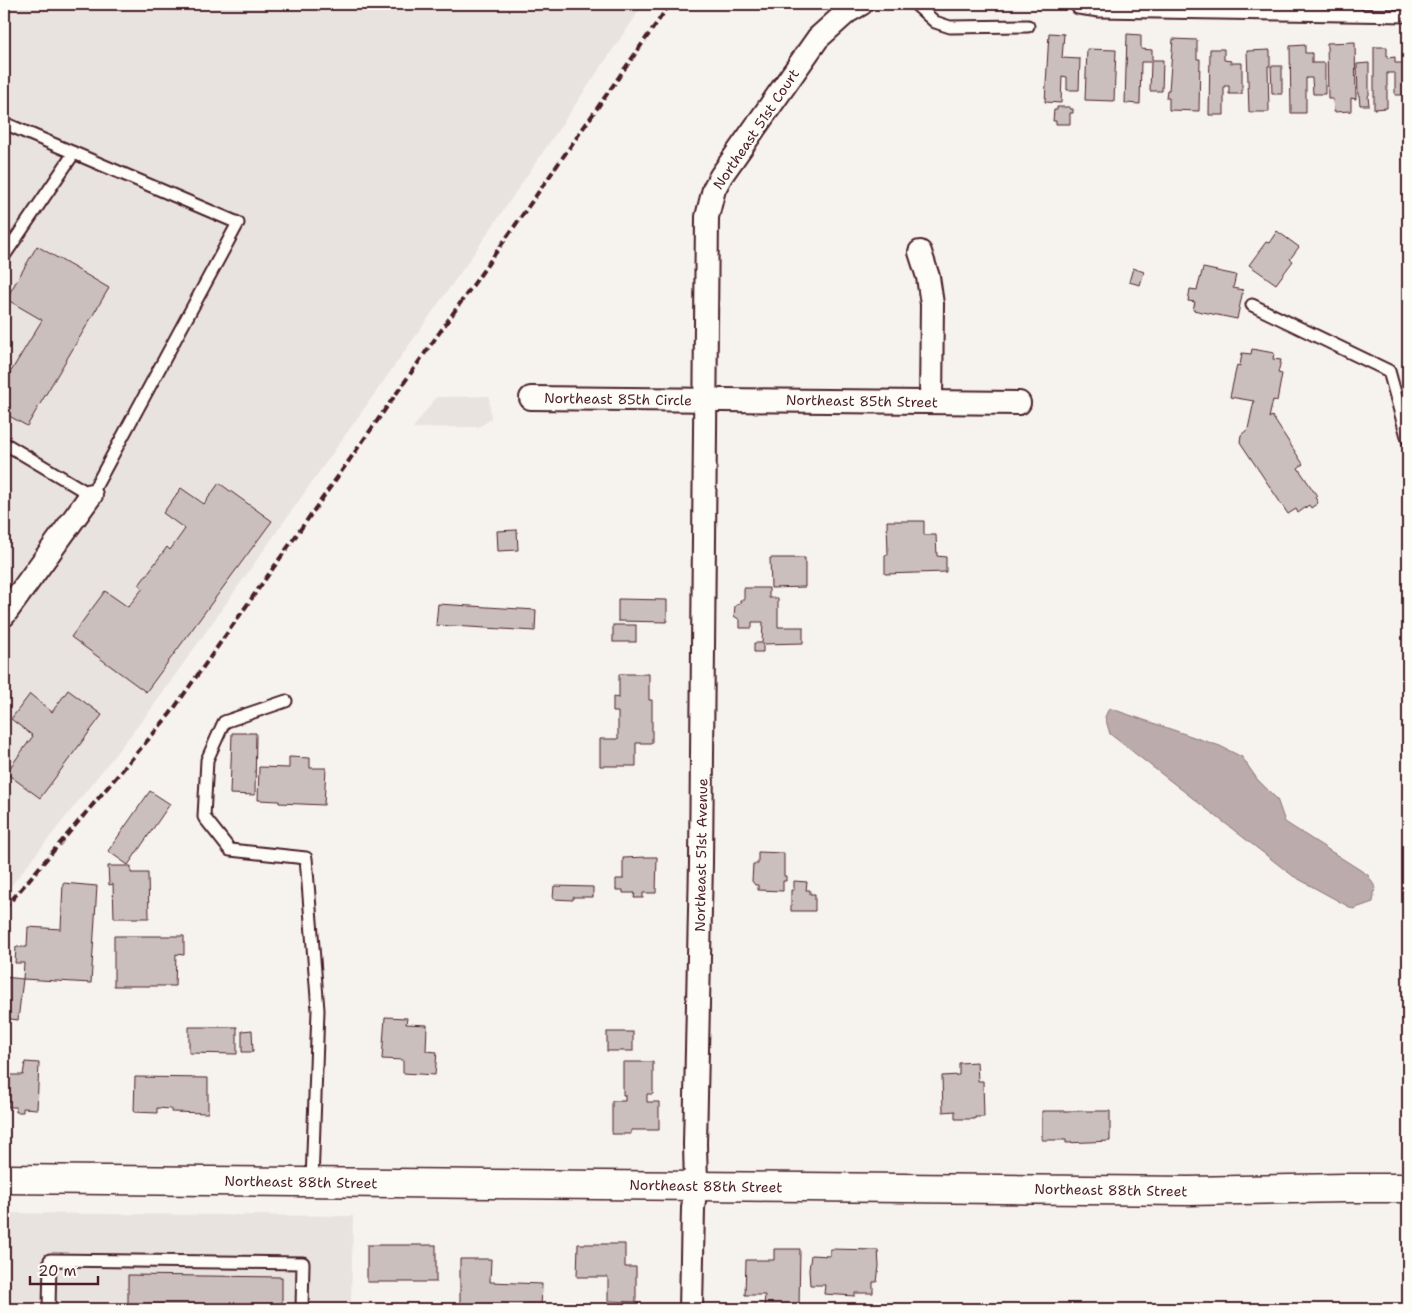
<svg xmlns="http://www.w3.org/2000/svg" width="1412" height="1313" font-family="'Shantell Sans',sans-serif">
  <rect width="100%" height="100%" fill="#f6f3ef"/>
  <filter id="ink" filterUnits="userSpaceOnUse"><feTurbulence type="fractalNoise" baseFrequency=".02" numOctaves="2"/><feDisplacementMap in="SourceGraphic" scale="10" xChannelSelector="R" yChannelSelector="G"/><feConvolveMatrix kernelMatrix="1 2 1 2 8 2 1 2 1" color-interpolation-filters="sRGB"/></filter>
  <g filter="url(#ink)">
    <!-- built -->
    <g fill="#e9e3e0">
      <polygon points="4,4 644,4 468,262 152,708 4,895"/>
      <polygon points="489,396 491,419 479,427 413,428 436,397"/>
      <polygon points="4,1213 353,1216 351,1309 4,1309"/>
    </g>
    <!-- water -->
    <polygon fill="#bbabac" stroke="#8e7378" points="1109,708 1220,746 1242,757 1257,779 1277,799 1285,822 1368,875 1375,887 1373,902 1353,909 1293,876 1110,734 1105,717"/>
    <!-- building -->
    <g fill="#cbbfbe" stroke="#4a1f2b">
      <polygon points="1049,33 1064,34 1062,58 1080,59 1079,90 1067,90 1067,77 1062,76 1061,103 1045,102"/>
      <polygon points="1127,34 1141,35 1141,49 1152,50 1152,60 1163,60 1162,91 1150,91 1151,62 1141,62 1140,104 1125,103"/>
      <polygon points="1173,39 1197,40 1197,59 1200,59 1199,111 1169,110 1169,98 1166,98 1167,90 1169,90"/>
      <polygon points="1355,42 1356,99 1351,98 1351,111 1334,112 1333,99 1328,99 1327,43"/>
      <polygon points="1305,45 1305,53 1312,53 1312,63 1325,63 1325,94 1313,94 1312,78 1306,78 1306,113 1291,113 1290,46"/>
      <polygon points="1374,47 1387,47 1387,58 1395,57 1395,63 1408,63 1408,95 1395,95 1395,73 1387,73 1387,108 1374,109"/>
      <polygon points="1087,49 1116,50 1114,101 1085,100"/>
      <polygon points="1210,49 1224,49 1224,60 1231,61 1230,63 1242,63 1242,94 1229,94 1229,86 1224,86 1224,115 1209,115"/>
      <polygon points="1270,50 1270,66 1268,66 1269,112 1249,112 1247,51"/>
      <polygon points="1369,63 1369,95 1368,96 1369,105 1360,105 1359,95 1358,95 1357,64"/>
      <polygon points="1271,66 1282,66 1282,94 1272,94"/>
      <polygon points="1057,107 1070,107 1070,109 1073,109 1073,113 1070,113 1070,124 1056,124 1056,121 1053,121 1054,110 1057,110"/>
      <polygon points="1277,231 1299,247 1290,259 1293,261 1276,284 1249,265 1266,242 1269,243"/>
      <polygon points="37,246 109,288 27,426 4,413 4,383 42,320 6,299"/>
      <polygon points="1133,268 1144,272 1140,285 1129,282"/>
      <polygon points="1203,268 1236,275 1233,288 1243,290 1237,319 1193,310 1195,302 1188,301 1190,289 1197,290"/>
      <polygon points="1252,349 1274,353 1273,359 1281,360 1278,373 1282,374 1277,401 1273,400 1269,418 1272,416 1303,464 1298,468 1317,496 1315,497 1318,503 1311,508 1309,505 1298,513 1296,509 1288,514 1240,442 1241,435 1248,429 1254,401 1230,397 1237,365 1240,366 1242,353 1251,354"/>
      <polygon points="219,483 272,521 146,692 71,637 105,591 128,607 143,588 139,585 167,547 170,550 185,529 163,513 181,488 204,504"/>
      <polygon points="887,521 924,521 924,535 936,535 937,556 946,557 946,572 885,574 885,555 888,555"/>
      <polygon points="517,530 518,550 498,551 497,531"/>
      <polygon points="770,558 805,558 805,587 771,588"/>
      <polygon points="744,588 769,588 769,598 778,598 778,627 803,627 803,643 763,644 763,652 754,652 754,643 762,643 763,622 752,622 752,628 740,628 740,620 734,616 735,606 740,603 740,600 744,600"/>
      <polygon points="618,599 667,600 667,622 618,621"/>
      <polygon points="438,604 536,610 535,631 436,625"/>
      <rect x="613" y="625" width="23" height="17"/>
      <polygon points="619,674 649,674 649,700 652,700 652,743 636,743 636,766 600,766 600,739 618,739 618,712 613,712 613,697 619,698"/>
      <polygon points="68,690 102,715 40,798 6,773 33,736 11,719 30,694 52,712"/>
      <polygon points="232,733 256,733 255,795 230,794"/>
      <polygon points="289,757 310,758 310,768 326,768 324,805 279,803 279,801 258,800 259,767 289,768"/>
      <polygon points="150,791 170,804 128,865 108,851"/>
      <polygon points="758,852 784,853 784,876 786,876 786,881 783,881 783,891 758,890 758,885 755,885 752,881 753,864 758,864"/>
      <polygon points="647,857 657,857 656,893 643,893 643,898 634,898 635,893 623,893 623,890 616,890 616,879 623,879 623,858"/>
      <polygon points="108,866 131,866 131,873 148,873 149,918 114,918 113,884 109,885"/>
      <polygon points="794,881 807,882 806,890 810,890 810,894 815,894 815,911 791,911 791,890 794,890"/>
      <polygon points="63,883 97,886 91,983 23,979 24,963 15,963 16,947 27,947 28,927 61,929"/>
      <polygon points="554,886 593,887 593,897 573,897 573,900 553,899"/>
      <polygon points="114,936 184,936 184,955 176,954 175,986 114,986"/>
      <polygon points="4,977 23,979 18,1020 4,1018"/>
      <polygon points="385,1017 407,1018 406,1024 427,1025 426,1051 437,1052 435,1075 403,1073 403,1060 382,1059"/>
      <polygon points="189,1027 237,1027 237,1054 189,1053"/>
      <polygon points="252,1030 253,1052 242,1052 242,1031"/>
      <rect x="607" y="1032" width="26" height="19"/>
      <polygon points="25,1062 39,1063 37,1109 23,1108 23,1112 16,1112 16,1107 8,1107 9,1075 23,1075"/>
      <polygon points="623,1062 653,1062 653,1094 647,1094 647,1102 659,1102 659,1130 631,1130 631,1134 612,1134 612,1101 625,1101 625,1095 623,1095"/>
      <polygon points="977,1062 978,1081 983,1081 984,1117 975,1117 975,1119 955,1119 955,1111 943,1112 942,1076 959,1075 959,1063"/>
      <polygon points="135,1077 208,1078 208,1113 171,1112 171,1109 157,1108 157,1113 134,1112"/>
      <polygon points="1042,1111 1110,1111 1110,1141 1066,1143 1066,1140 1042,1140"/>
      <polygon points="578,1244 625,1244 625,1267 636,1267 636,1302 608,1301 608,1277 577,1277"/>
      <rect x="367" y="1245" width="69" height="37"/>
      <polygon points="774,1249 800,1249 799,1307 764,1307 765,1295 745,1295 746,1260 774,1260"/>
      <polygon points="830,1249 878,1250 879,1266 877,1282 873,1282 873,1293 855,1293 855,1296 824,1294 825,1285 810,1285 809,1270 811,1255 830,1256"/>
      <polygon points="460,1259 491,1259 490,1282 542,1284 541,1309 460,1309"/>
      <polygon points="128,1275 282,1277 282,1309 128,1309"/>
    </g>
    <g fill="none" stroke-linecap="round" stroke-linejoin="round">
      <!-- lane casing -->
      <g stroke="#4a1f2b" stroke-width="15">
        <g id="lane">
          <polyline points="915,4 935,22 950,27 1028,26"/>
          <polyline points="1076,4 1078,8 1099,11 1408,16"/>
          <polyline points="4,123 238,223 91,495 4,443"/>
          <polyline points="4,256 74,153"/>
          <polyline points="1252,305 1389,371 1408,440"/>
          <polyline points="286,701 224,722 207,760 204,817 230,850 306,858 318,1010 312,1182"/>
          <polyline points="49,1309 50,1260 303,1263 302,1309"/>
        </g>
      </g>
      <!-- street casing -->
      <g stroke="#4a1f2b" stroke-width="26">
        <g id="street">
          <polyline points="920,252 928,277 932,304 931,402"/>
          <polyline points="531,398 1019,403"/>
          <polyline points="4,615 91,495"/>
          <polyline points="691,1309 693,1208 696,1186 695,1144 701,863 707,217 714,189 721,176 818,38 847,12 861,4"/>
        </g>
      </g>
      <!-- secondary casing -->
      <g stroke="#4a1f2b" stroke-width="31">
        <polyline id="secondary" points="4,1179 1189,1191 1344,1188 1408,1188"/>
      </g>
      <!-- lane -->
      <use href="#lane" stroke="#fdfcf7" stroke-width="11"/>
      <!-- street -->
      <use href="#street" stroke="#fdfcf7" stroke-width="22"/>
      <!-- secondary -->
      <use href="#secondary" stroke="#fdfcf7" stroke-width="28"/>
      <!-- rail -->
      <polyline stroke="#4a1f2b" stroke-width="4" stroke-dasharray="8 4" stroke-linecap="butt" points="4,909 170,714 514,227 670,4"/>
    </g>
  </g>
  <g text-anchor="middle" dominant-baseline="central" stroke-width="4.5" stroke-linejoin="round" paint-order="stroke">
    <!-- street labels -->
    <g font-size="14" fill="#4a1f2b" stroke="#fdfcf7">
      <text transform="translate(756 129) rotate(-56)">Northeast 51st Court</text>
      <text transform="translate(618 399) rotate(1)">Northeast 85th Circle</text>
      <text transform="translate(862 401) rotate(1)">Northeast 85th Street</text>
      <text transform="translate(701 855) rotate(-89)">Northeast 51st Avenue</text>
      <text transform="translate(301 1182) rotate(1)">Northeast 88th Street</text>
      <text transform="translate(706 1186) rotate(1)">Northeast 88th Street</text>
      <text transform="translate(1111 1190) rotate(1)">Northeast 88th Street</text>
    </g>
  </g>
  <!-- margin -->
  <rect width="1412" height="1313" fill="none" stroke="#fdfcf7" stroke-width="20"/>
  <rect x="10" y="10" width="1392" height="1293" fill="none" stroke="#4a1f2b" stroke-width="2" filter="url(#ink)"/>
  <!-- scale -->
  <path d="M30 1276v8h68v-8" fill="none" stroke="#4a1f2b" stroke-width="2.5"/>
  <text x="38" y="1276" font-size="15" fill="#4a1f2b" stroke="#fdfcf7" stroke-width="4" paint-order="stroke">20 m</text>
</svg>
